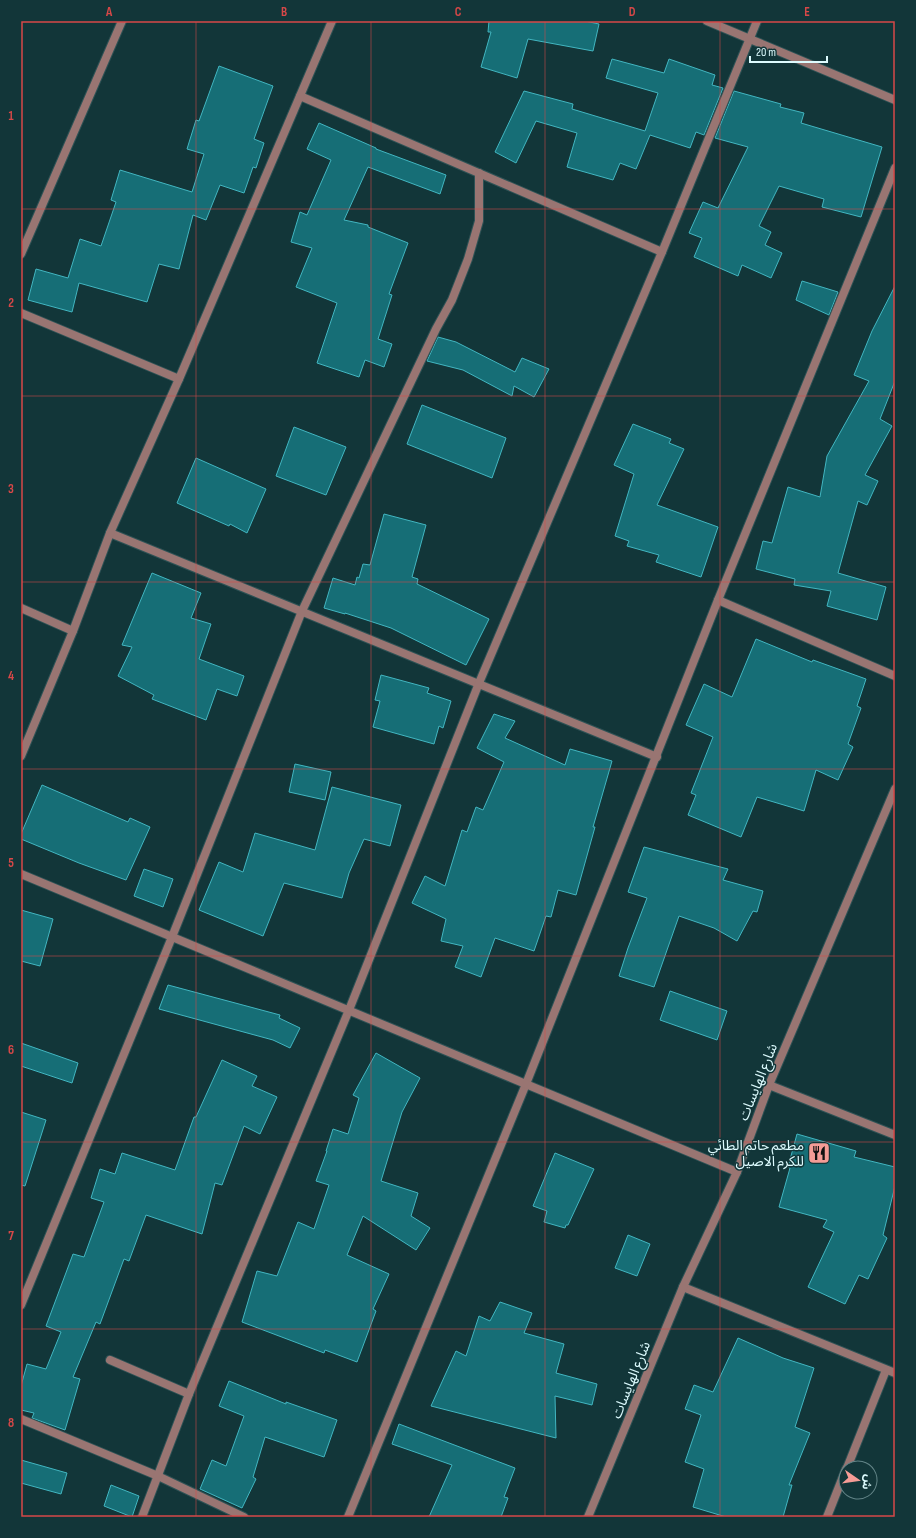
<svg xmlns="http://www.w3.org/2000/svg" width="916" height="1538" font-family="'Sofia Sans Condensed','Noto Sans Arabic',sans-serif">
  <rect width="100%" height="100%" fill="#123639"/>
  <!-- building -->
  <g fill="#166e76" stroke="#42b6c1">
    <polygon points="489,21 585,21 599,24 593,51 528,39 517,78 481,67 491,32 488,32"/>
    <polygon points="612,59 664,73 669,59 715,75 712,85 723,88 704,135 696,132 690,148 650,135 636,169 620,163 613,180 567,167 577,133 536,121 516,163 495,152 524,91 573,104 572,109 645,131 658,93 606,78"/>
    <polygon points="219,66 273,86 254,139 264,143 256,168 253,167 244,193 220,185 206,220 193,215 179,269 159,264 147,302 79,283 72,312 28,300 36,269 68,278 80,239 101,246 116,202 111,200 120,170 192,192 204,154 187,149 196,120 199,121"/>
    <polygon points="734,91 781,104 780,107 804,113 801,123 882,147 861,217 822,207 824,199 779,186 759,226 771,232 765,245 782,253 771,278 742,265 738,276 694,257 702,238 689,233 703,202 718,208 748,147 715,138"/>
    <polygon points="319,123 376,148 376,149 446,175 440,194 368,167 344,220 368,225 368,227 408,243 389,294 392,295 378,339 392,344 384,367 365,360 359,377 317,363 337,303 296,287 312,248 291,242 300,212 307,215 331,160 307,149"/>
    <polygon points="802,281 838,292 829,315 796,300"/>
    <polygon points="895,286 895,381 880,419 892,426 865,475 878,481 867,505 858,501 838,573 886,587 877,620 827,606 831,591 794,585 795,579 756,569 763,541 772,543 788,487 820,497 827,456 869,381 854,375 872,331"/>
    <polygon points="438,337 456,342 515,372 522,358 549,369 534,397 514,386 512,396 463,370 427,361"/>
    <polygon points="422,405 506,438 492,478 407,444"/>
    <polygon points="633,424 671,439 669,443 684,449 657,505 718,527 701,577 656,562 659,555 627,546 629,541 615,536 634,474 614,465"/>
    <polygon points="294,427 346,447 326,495 276,476"/>
    <polygon points="196,458 266,489 247,533 230,524 229,526 177,503"/>
    <polygon points="384,514 426,525 412,577 418,579 417,584 489,619 466,665 391,628 345,613 345,614 324,608 333,578 355,585 357,577 359,578 363,564 370,565"/>
    <polygon points="152,573 201,593 191,618 211,624 199,659 244,676 237,696 217,689 206,720 152,699 154,695 118,676 132,647 122,645"/>
    <polygon points="756,639 812,662 813,660 866,679 857,706 861,708 848,744 853,747 838,780 816,770 804,811 757,797 741,837 688,815 696,795 691,793 713,737 686,725 704,684 732,697"/>
    <polygon points="381,675 429,688 427,693 451,701 443,728 439,726 434,744 373,727 380,701 375,700"/>
    <polygon points="494,714 515,721 505,738 565,765 570,749 612,761 593,827 595,827 576,895 558,890 551,917 546,916 534,951 495,938 481,977 455,967 463,946 441,941 446,919 412,903 425,876 445,886 462,830 467,832 476,807 483,810 504,762 477,748"/>
    <polygon points="295,764 331,772 325,800 289,792"/>
    <polygon points="42,785 128,822 130,818 150,827 126,880 79,863 21,839 21,834"/>
    <polygon points="332,787 401,805 390,846 364,839 349,873 342,898 284,883 263,936 199,910 219,862 243,872 255,833 315,850"/>
    <polygon points="644,847 728,869 723,880 763,891 757,912 753,911 737,941 714,928 679,916 654,987 619,976 628,948 647,898 628,892"/>
    <polygon points="144,869 173,879 163,907 134,896"/>
    <polygon points="21,910 53,919 40,966 21,961"/>
    <polygon points="168,985 280,1015 279,1018 300,1028 290,1048 273,1040 159,1009"/>
    <polygon points="670,991 727,1011 717,1040 660,1020"/>
    <polygon points="21,1043 78,1063 72,1083 21,1066"/>
    <polygon points="376,1053 420,1078 402,1112 381,1181 418,1193 411,1216 430,1228 416,1250 363,1216 347,1255 389,1274 373,1309 376,1311 357,1362 325,1350 324,1353 242,1322 257,1271 277,1276 298,1222 314,1229 329,1185 316,1181 327,1151 326,1151 333,1129 348,1134 359,1098 353,1095"/>
    <polygon points="222,1060 257,1076 252,1086 277,1097 260,1134 244,1126 222,1185 215,1183 202,1234 146,1215 129,1261 124,1259 100,1324 96,1322 73,1377 80,1379 65,1430 32,1418 34,1413 21,1410 21,1386 27,1364 46,1369 61,1332 46,1326 73,1254 84,1257 104,1202 91,1198 100,1169 115,1174 122,1153 175,1170 194,1117 196,1117"/>
    <polygon points="21,1112 46,1120 25,1186 21,1185"/>
    <polygon points="797,1134 856,1151 854,1157 895,1167 895,1186 883,1235 887,1238 868,1279 859,1275 845,1304 808,1287 834,1232 823,1227 827,1220 779,1207 790,1168 788,1167"/>
    <polygon points="555,1153 594,1169 568,1225 566,1225 565,1228 544,1222 547,1211 533,1206"/>
    <polygon points="628,1235 650,1244 637,1276 615,1268"/>
    <polygon points="500,1302 532,1313 524,1333 564,1344 556,1373 597,1384 592,1405 555,1396 556,1438 431,1406 456,1351 466,1356 479,1316 490,1321"/>
    <polygon points="738,1338 783,1358 814,1368 795,1427 810,1433 789,1485 792,1485 783,1517 726,1517 693,1507 704,1469 685,1462 701,1415 685,1409 694,1385 713,1392"/>
    <polygon points="229,1381 286,1404 286,1402 337,1420 324,1457 265,1437 253,1477 256,1479 242,1508 200,1489 212,1460 226,1466 244,1416 219,1406"/>
    <polygon points="399,1424 515,1468 504,1497 508,1498 501,1517 429,1517 452,1465 392,1444"/>
    <polygon points="21,1460 67,1473 61,1494 21,1483"/>
    <polygon points="111,1485 139,1496 132,1517 104,1506"/>
  </g>
  <g fill="none" stroke-linecap="round" stroke-linejoin="round">
    <!-- minor casing -->
    <g stroke="#2e5255" stroke-width="10">
      <g id="minor">
        <polyline points="300,96 662,252"/>
        <polyline points="21,254 122,21"/>
        <polyline points="21,313 179,379"/>
        <polyline points="110,533 657,757"/>
        <polyline points="718,600 895,676"/>
        <polyline points="21,608 73,631"/>
        <polyline points="21,756 73,631 110,533 179,379 332,21"/>
        <polyline points="769,1085 895,1135"/>
        <polyline points="21,1305 172,937 302,611 436,329 452,300 468,259 479,221 479,173"/>
        <polyline points="110,1360 189,1394"/>
        <polyline points="21,1419 158,1476 244,1517"/>
        <polyline points="847,1468 886,1370"/>
        <polyline points="142,1517 189,1394 349,1010 479,683 662,252 757,21"/>
        <polyline points="348,1517 526,1084 718,600 895,168"/>
        <polyline points="827,1517 846,1469"/>
      </g>
    </g>
    <!-- tertiary casing -->
    <g stroke="#2e5255" stroke-width="10">
      <g id="tertiary">
        <polyline points="707,21 895,100"/>
        <polyline points="21,874 737,1172"/>
        <polyline points="683,1287 895,1373"/>
        <polyline points="588,1517 683,1287 737,1172 769,1085 895,789"/>
      </g>
    </g>
    <!-- minor -->
    <use href="#minor" stroke="#997572" stroke-width="8"/>
    <!-- tertiary -->
    <use href="#tertiary" stroke="#997572" stroke-width="8"/>
  </g>
  <!-- grid -->
  <path fill="none" stroke="#d74848" stroke-width="1" stroke-opacity="0.55" d="M196,21V1517M371,21V1517M545,21V1517M720,21V1517M21,209H895M21,396H895M21,582H895M21,769H895M21,956H895M21,1142H895M21,1329H895"/>
  <!-- icons -->
  <defs>
    <g id="restaurant-square" transform="scale(1.15)"><rect x="-9" y="-9" width="18" height="18" rx="4" fill="#f59c96" stroke="#123639"/><path d="M-5-6h1v4h1v-4h1v4h1v-4h1v5L-1.5 .5V6h-2V.5L-5-1ZM5-6V6H3V1.5H1.5Q1.5-4 5-6Z" fill="#111"/></g>
  </defs>
  <g fill-rule="evenodd">
    <use href="#restaurant-square" x="819" y="1153"/>
  </g>
  <g text-anchor="middle" dominant-baseline="central" stroke-width="3" stroke-linejoin="round" paint-order="stroke">
    <!-- street labels -->
    <g font-size="14" fill="#ddfbfe" stroke="#123639">
      <text transform="translate(758 1082) rotate(-68)">شارع الهايسات</text>
      <text transform="translate(631 1380) rotate(-68)">شارع الهايسات</text>
    </g>
    <!-- poi labels -->
    <g font-size="14" fill="#ddfbfe" stroke="#123639" text-anchor="end">
      <text x="804" y="1145">مطعم حاتم الطائي<tspan x="804" dy="16">للكرم الاصيل</tspan></text>
    </g>
  </g>
  <!-- border -->
  <rect width="916" height="1538" fill="none" stroke="#123639" stroke-width="44"/>
  <!-- north arrow -->
  <g transform="translate(858 1480) rotate(103)"><circle r="19" fill="#123639" stroke="#638588"/>
  <path d="M0-3L7 15L0 10L-7 15Z" fill="#f59c96"/>
  <text y="-6" font-size="11" font-weight="bold" text-anchor="middle" fill="#ddfbfe">ش</text>
  </g>
  <!-- scale -->
  <path d="M750 56v6h77v-6" fill="none" stroke="#ddfbfe" stroke-width="2"/>
  <text x="756" y="56" font-size="12" fill="#ddfbfe" stroke="#123639" stroke-width="3" paint-order="stroke">20 m</text>
  <rect x="22" y="22" width="872" height="1494" fill="none" stroke="#d74848" stroke-width="1.5"/>
  <g font-size="13" text-anchor="middle" font-weight="bold" fill="#d74848">
    <text x="109" y="16">A</text>
    <text x="284" y="16">B</text>
    <text x="458" y="16">C</text>
    <text x="632" y="16">D</text>
    <text x="807" y="16">E</text>
    <text x="11" y="120">1</text>
    <text x="11" y="307">2</text>
    <text x="11" y="493">3</text>
    <text x="11" y="680">4</text>
    <text x="11" y="867">5</text>
    <text x="11" y="1054">6</text>
    <text x="11" y="1240">7</text>
    <text x="11" y="1427">8</text>
  </g>
</svg>
